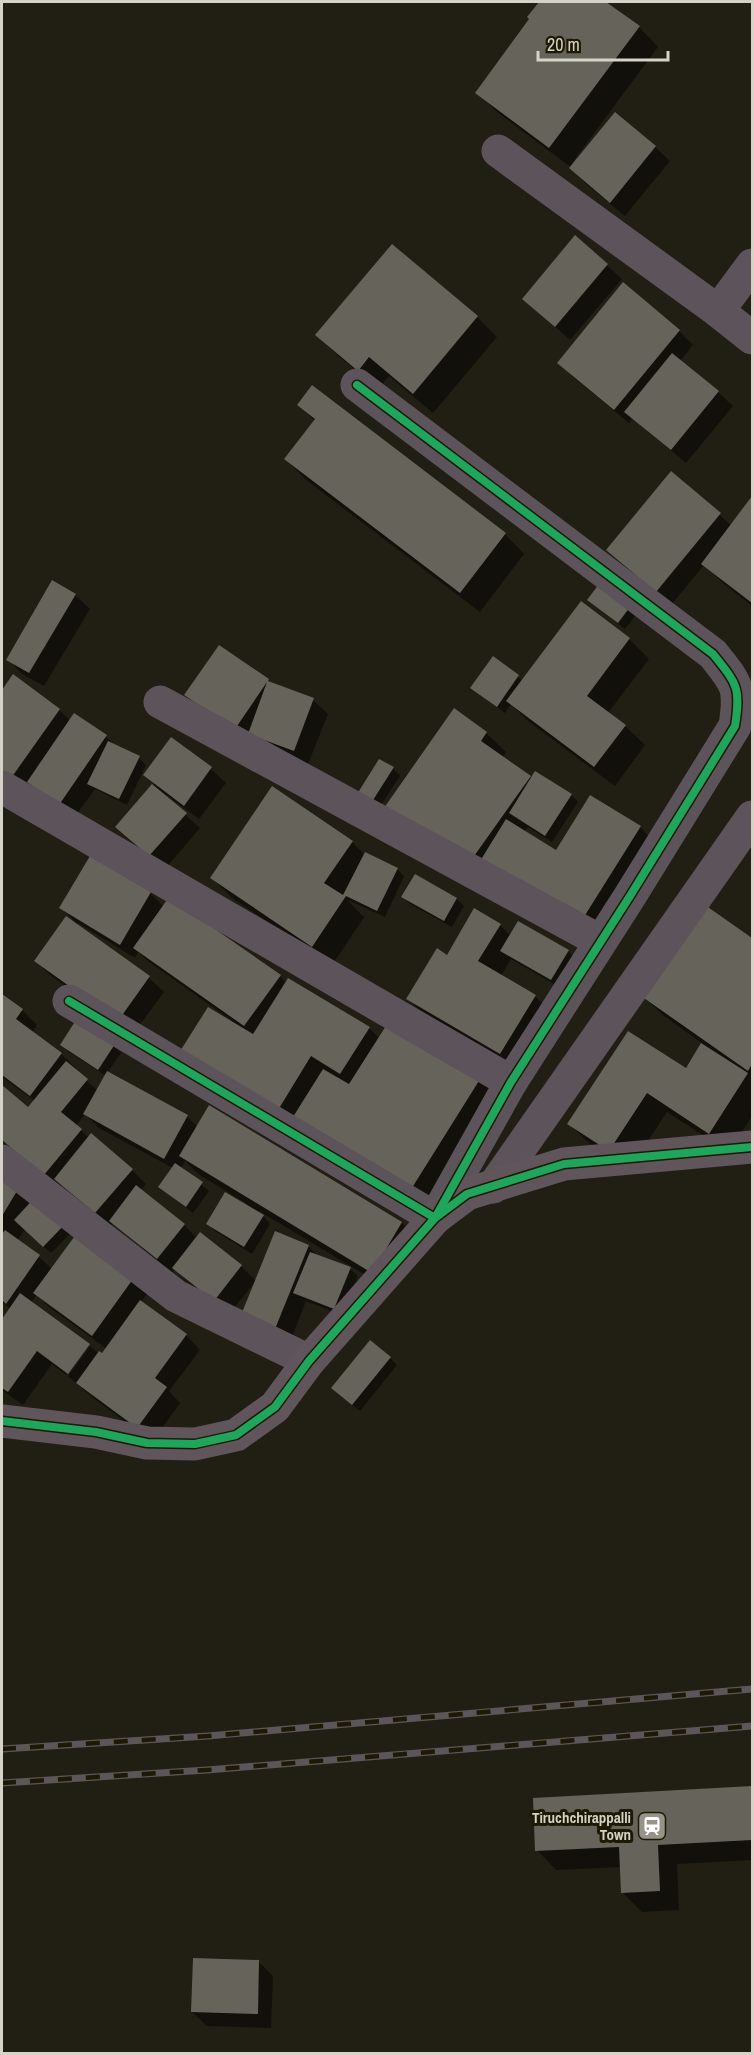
<svg xmlns="http://www.w3.org/2000/svg" width="754" height="2055" font-family="'Archivo Narrow',sans-serif">
  <rect width="100%" height="100%" fill="#211e14"/>
  <!-- shadow -->
  <g fill="#0007">
    <polygon points="542,2 603,2 639,27 658,47 572,163 574,165 615,114 655,147 670,161 625,216 585,183 572,168 497,112 477,92"/>
    <polygon points="576,238 622,279 570,340 524,299"/>
    <polygon points="393,246 477,317 497,337 433,413 389,376 379,389 337,355 317,335"/>
    <polygon points="679,331 693,345 680,361 718,392 733,406 686,463 633,418 629,423 573,377 559,363"/>
    <polygon points="299,405 505,534 524,554 480,612 305,479 286,459 315,421"/>
    <polygon points="671,473 732,526 752,499 752,606 723,583 704,565 671,605 608,550"/>
    <polygon points="53,582 75,595 90,609 44,686 22,674 8,659"/>
    <polygon points="589,600 639,611 625,629"/>
    <polygon points="581,603 629,639 649,659 608,713 625,726 645,745 615,786 528,721 511,704 505,713 472,688 494,659 523,681"/>
    <polygon points="219,647 273,685 313,700 328,714 308,764 201,709 186,694"/>
    <polygon points="13,676 59,710 71,721 75,715 106,737 116,746 139,758 146,765 127,805 95,789 74,818 2,777 2,692"/>
    <polygon points="486,733 506,752 502,758 532,779 571,795 578,802 552,842 528,827 524,832 556,852 640,827 659,847 597,947 405,828"/>
    <polygon points="171,739 211,769 226,783 199,819 165,794 164,796 200,828 164,870 117,827 154,784 145,775"/>
    <polygon points="393,768 400,776 375,814 363,806"/>
    <polygon points="352,842 365,855 397,869 404,876 385,917 346,899 364,917 332,965 231,897 212,878"/>
    <polygon points="415,876 457,899 464,906 452,927 410,904 403,897"/>
    <polygon points="150,893 164,907 280,976 287,983 369,1028 380,1039 392,1020 501,1097 430,1210 295,1134 229,1022 231,1020 149,962 138,952 135,958 78,923 76,925 149,978 164,992 133,1034 50,975 36,961 76,923 61,907"/>
    <polygon points="706,907 752,940 752,1116 729,1152 667,1112 629,1169 589,1143 569,1124 686,1070 703,1044 663,1015 643,996"/>
    <polygon points="500,925 511,936 568,951 575,959 559,987 511,959 501,976 535,996 554,1015 520,1073 428,1018 408,999 448,957"/>
    <polygon points="2,995 22,1010 37,1025 32,1032 61,1054 76,1068 74,1070 98,1091 106,1076 69,1052 62,1045 114,1046 121,1053 107,1073 187,1117 198,1127 210,1107 402,1223 421,1243 392,1291 259,1211 270,1224 252,1254 215,1231 208,1223 245,1206 247,1204 200,1175 185,1161 181,1168 209,1191 193,1213 160,1187 173,1168 99,1128 85,1114 76,1126 89,1138 132,1170 146,1184 141,1190 184,1225 197,1238 200,1234 241,1266 256,1281 229,1314 188,1282 175,1269 172,1272 113,1223 110,1226 62,1185 59,1188 2,1140 2,1087 28,1109 35,1101 2,1077"/>
    <polygon points="2,1169 74,1230 51,1253 25,1229 17,1241 39,1257 52,1269 80,1231 152,1288 141,1302 186,1335 200,1350 169,1391 180,1403 152,1442 92,1397 68,1376 90,1346 102,1356 107,1349 49,1307 37,1294 31,1303 87,1345 66,1375 52,1364 23,1405 2,1390 2,1322 11,1309 2,1302"/>
    <polygon points="308,1246 318,1256 350,1269 358,1276 342,1315 306,1301 290,1342 257,1329"/>
    <polygon points="390,1358 397,1365 360,1411 340,1395"/>
    <polygon points="752,1788 752,1860 677,1864 679,1910 642,1912 622,1892 621,1867 556,1870 537,1850 535,1800"/>
    <polygon points="259,1962 273,1976 271,2028 207,2026 192,2012"/>
  </g>
  <!-- building -->
  <g fill="#66645a">
    <polygon points="539,2 606,2 640,26 549,148 475,93 529,19 527,17"/>
    <polygon points="615,112 656,146 610,203 569,168"/>
    <polygon points="575,235 608,264 555,327 522,299"/>
    <polygon points="392,244 478,316 413,394 369,357 358,371 315,335"/>
    <polygon points="623,282 680,330 614,410 557,363"/>
    <polygon points="672,353 719,391 671,450 624,412"/>
    <polygon points="312,385 506,533 460,593 284,459 315,419 297,405"/>
    <polygon points="671,471 721,513 656,592 606,550"/>
    <polygon points="752,496 752,603 701,564"/>
    <polygon points="52,580 76,594 29,673 6,660"/>
    <polygon points="602,580 633,603 618,623 587,600"/>
    <polygon points="581,601 630,638 587,696 626,725 594,767 506,701"/>
    <polygon points="219,645 269,679 268,681 314,698 294,751 248,734 267,682 235,729 184,695"/>
    <polygon points="493,656 519,675 497,707 470,688"/>
    <polygon points="13,674 60,709 9,781 2,775 2,690"/>
    <polygon points="454,708 487,732 481,741 531,776 467,866 384,808"/>
    <polygon points="74,713 107,735 59,805 27,782"/>
    <polygon points="171,737 212,767 184,806 143,775"/>
    <polygon points="108,741 140,756 119,799 87,784"/>
    <polygon points="379,759 394,767 368,808 354,799"/>
    <polygon points="535,771 572,794 545,836 509,813"/>
    <polygon points="152,784 187,813 149,856 115,827"/>
    <polygon points="272,786 353,841 324,883 343,895 365,852 398,868 377,911 346,896 312,947 210,878"/>
    <polygon points="590,795 641,826 577,928 477,866 506,819 556,850"/>
    <polygon points="90,856 151,892 120,945 59,908"/>
    <polygon points="415,874 457,898 444,921 401,897"/>
    <polygon points="169,897 281,975 244,1026 133,948"/>
    <polygon points="705,905 752,938 752,1064 748,1071 641,996"/>
    <polygon points="474,908 501,924 478,961 536,995 500,1054 406,999 437,948 447,955"/>
    <polygon points="66,916 150,976 118,1021 34,961"/>
    <polygon points="518,921 569,950 551,980 500,951"/>
    <polygon points="288,978 370,1027 340,1074 311,1056 275,1115 177,1056 208,1007 253,1034"/>
    <polygon points="2,994 23,1009 16,1019 62,1053 30,1096 2,1075"/>
    <polygon points="391,1018 482,1076 410,1191 293,1117 323,1069 349,1084"/>
    <polygon points="76,1020 115,1044 98,1070 60,1045"/>
    <polygon points="628,1031 686,1068 701,1043 748,1073 709,1134 647,1093 609,1151 567,1124"/>
    <polygon points="66,1061 88,1079 61,1112 82,1129 44,1175 2,1140 2,1085 28,1107"/>
    <polygon points="107,1071 188,1115 164,1159 83,1114"/>
    <polygon points="209,1105 402,1222 372,1273 179,1156"/>
    <polygon points="91,1133 133,1169 95,1213 54,1179"/>
    <polygon points="175,1163 203,1182 186,1207 158,1187"/>
    <polygon points="2,1167 23,1181 2,1216"/>
    <polygon points="136,1185 185,1224 157,1259 109,1221"/>
    <polygon points="225,1192 264,1215 244,1247 206,1224"/>
    <polygon points="38,1194 68,1221 43,1247 14,1220"/>
    <polygon points="80,1229 138,1272 92,1336 33,1293"/>
    <polygon points="5,1230 40,1255 6,1304 2,1300 2,1234"/>
    <polygon points="275,1231 309,1245 275,1329 241,1315"/>
    <polygon points="200,1232 242,1265 214,1301 172,1268"/>
    <polygon points="310,1252 351,1267 334,1309 293,1293"/>
    <polygon points="20,1293 90,1344 68,1374 37,1351 8,1392 2,1388 2,1319"/>
    <polygon points="140,1300 187,1334 155,1378 167,1387 137,1428 76,1383 99,1351 102,1353"/>
    <polygon points="370,1340 391,1357 352,1405 331,1388"/>
    <polygon points="752,1786 752,1840 658,1845 660,1891 621,1893 619,1847 535,1851 533,1798"/>
    <polygon points="193,1958 259,1960 258,2014 191,2012"/>
  </g>
  <g fill="none" stroke-linecap="round" stroke-linejoin="round">
    <!-- street -->
    <g stroke="#5d545b" stroke-width="33">
      <polyline points="498,151 718,311 752,338"/>
      <polyline points="718,311 752,265"/>
      <polyline points="160,702 600,941"/>
      <polyline points="2,787 511,1082"/>
      <path d="M69,1001L435,1218L511,1082L630,896L735,726C741,687 737,684 713,654L357,385"/>
      <polyline points="2,1161 176,1296 309,1361"/>
      <polyline points="493,1187 752,817"/>
    </g>
    <!-- secondary -->
    <polyline stroke="#60555b" stroke-width="33" points="2,1421 96,1432 147,1443 195,1444 236,1435 275,1407 309,1361 435,1218 467,1194 564,1164 752,1147"/>
    <!-- rail casing -->
    <g stroke="#5d5659" stroke-width="7">
      <g id="rail">
        <polyline points="2,1749 208,1736 752,1689"/>
        <polyline points="2,1783 207,1770 752,1726"/>
      </g>
    </g>
    <!-- rail -->
    <use href="#rail" stroke="#1d1905" stroke-width="4.5" stroke-dasharray="14" stroke-linecap="butt"/>
    <!-- cycleway casing -->
    <g stroke="#1d1905" stroke-width="11">
      <g id="cycleway">
        <path d="M69,1001L435,1218L511,1082L630,896L735,726C741,687 737,684 713,654L357,385"/>
        <polyline points="2,1421 96,1432 147,1443 195,1444 236,1435 275,1407 309,1361 435,1218 467,1194 564,1164 752,1147"/>
      </g>
    </g>
    <!-- cycleway -->
    <use href="#cycleway" stroke="#20a55d" stroke-width="8"/>
  </g>
  <!-- icons -->
  <defs>
    <g id="station-square" transform="scale(1.5)"><rect x="-9" y="-9" width="18" height="18" rx="4" fill="#969488" stroke="#1d1905"/><path d="M-3-6H3Q5-6 5-4V2Q5 4 3 4L4.5 6H3L1.5 4h-3L-3 6H-4.5L-3 4Q-5 4-5 2V-4Q-5-6-3-6ZM-3.5-4v3h7v-3ZM-3.5 1v1.5H-2V1ZM2 1v1.5H3.5V1Z" fill="#fff"/></g>
  </defs>
  <g fill-rule="evenodd">
    <use href="#station-square" x="652" y="1826"/>
  </g>
  <g text-anchor="middle" dominant-baseline="central" stroke-width="6" stroke-linejoin="round" paint-order="stroke">
    <!-- poi labels -->
    <g font-size="15" font-weight="bold" fill="#d5d3c7" stroke="#1d1905" text-anchor="end">
      <text x="631" y="1817">Tiruchchirappalli<tspan x="631" dy="17">Town</tspan></text>
    </g>
  </g>
  <!-- border -->
  <rect width="754" height="2055" fill="none" stroke="#d5d3c7" stroke-width="6"/>
  <!-- scale -->
  <path d="M538 51v9h130v-9" fill="none" stroke="#d5d3c7" stroke-width="3"/>
  <text x="547" y="51" font-size="18" fill="#d5d3c7" stroke="#1d1905" stroke-width="4.5" paint-order="stroke">20 m</text>
</svg>
